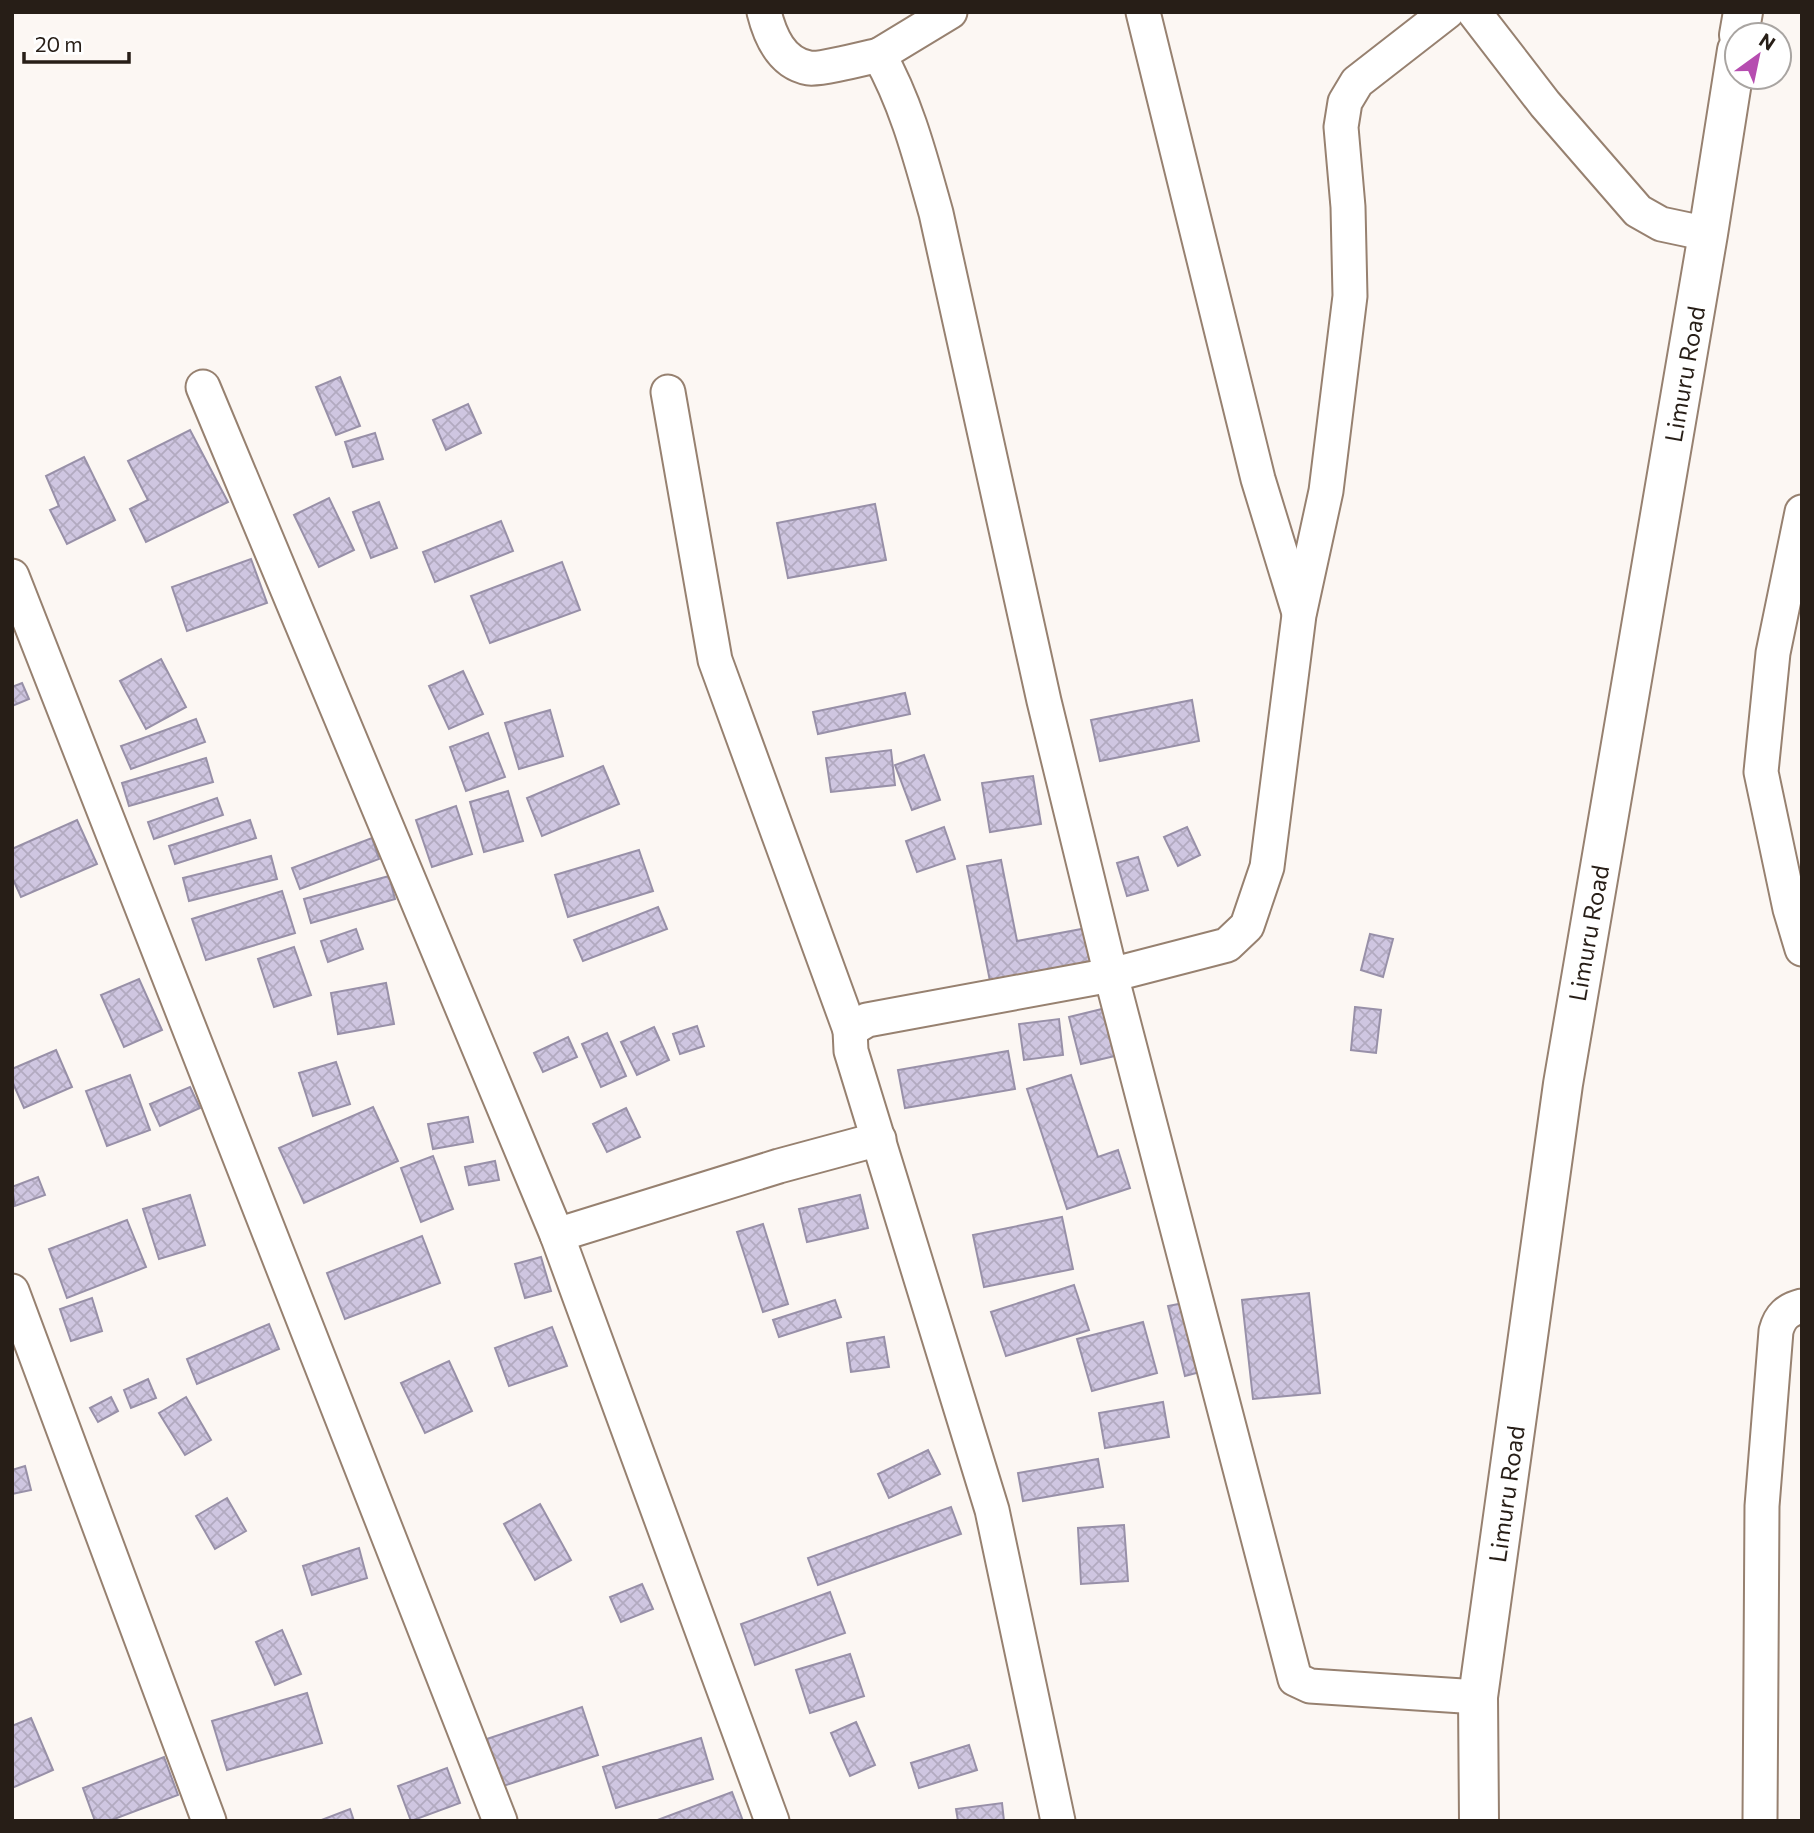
<svg xmlns="http://www.w3.org/2000/svg" width="1814" height="1833" font-family="Commissioner,sans-serif">
  <defs>
    <pattern id="building-cross-hatch" width="8" height="8" patternUnits="userSpaceOnUse" patternTransform="scale(1.75)"><rect width="8" height="8" fill="#cfc6e1"/><path d="M0 0l8 8M0 8l8-8" fill="none" stroke="#b2aac0"/></pattern>
  </defs>
  <rect width="100%" height="100%" fill="#fcf7f3"/>
  <!-- building -->
  <g fill="url(#building-cross-hatch)" stroke="#9890a8" stroke-width="2">
    <polygon points="340,377 360,426 336,435 316,387"/>
    <polygon points="468,404 481,433 446,450 433,420"/>
    <polygon points="190,430 228,502 146,542 130,509 148,500 128,461"/>
    <polygon points="375,433 383,459 353,467 345,442"/>
    <polygon points="84,457 115,520 67,544 50,510 59,506 46,476"/>
    <polygon points="329,498 354,550 319,567 294,515"/>
    <polygon points="379,502 397,548 371,558 353,512"/>
    <polygon points="875,504 886,560 788,578 777,523"/>
    <polygon points="501,521 513,551 435,582 423,552"/>
    <polygon points="251,559 267,603 187,631 172,587"/>
    <polygon points="562,562 580,610 490,643 471,596"/>
    <polygon points="161,659 186,707 146,729 120,681"/>
    <polygon points="463,671 483,714 449,729 429,686"/>
    <polygon points="22,683 29,699 12,706 12,687"/>
    <polygon points="905,693 910,714 818,734 813,712"/>
    <polygon points="1192,700 1199,741 1100,761 1091,720"/>
    <polygon points="550,710 563,756 519,769 505,723"/>
    <polygon points="196,719 205,742 131,769 121,746"/>
    <polygon points="488,733 505,777 466,791 450,747"/>
    <polygon points="891,750 895,785 831,792 826,758"/>
    <polygon points="924,755 940,800 912,810 895,765"/>
    <polygon points="206,758 213,782 129,806 122,783"/>
    <polygon points="603,766 619,804 542,836 527,798"/>
    <polygon points="1033,776 1041,824 990,832 982,783"/>
    <polygon points="508,791 523,841 484,852 470,802"/>
    <polygon points="217,798 223,815 154,839 148,822"/>
    <polygon points="456,806 472,854 432,867 416,820"/>
    <polygon points="77,820 97,864 21,897 12,877 12,849"/>
    <polygon points="250,820 256,838 175,864 169,846"/>
    <polygon points="944,827 955,859 917,872 906,841"/>
    <polygon points="1187,827 1200,855 1178,866 1164,837"/>
    <polygon points="372,838 379,859 300,889 292,868"/>
    <polygon points="639,850 653,891 568,917 555,875"/>
    <polygon points="271,856 277,879 189,901 183,878"/>
    <polygon points="1138,857 1148,890 1127,896 1117,863"/>
    <polygon points="1001,860 1017,941 1087,928 1095,971 992,991 967,866"/>
    <polygon points="389,876 395,899 311,923 304,899"/>
    <polygon points="282,891 295,933 206,960 192,919"/>
    <polygon points="658,907 667,929 583,961 574,940"/>
    <polygon points="356,929 363,949 328,962 321,941"/>
    <polygon points="1370,934 1393,939 1383,977 1361,970"/>
    <polygon points="294,947 311,995 274,1007 258,959"/>
    <polygon points="139,979 162,1030 124,1047 101,995"/>
    <polygon points="386,983 394,1024 338,1034 331,993"/>
    <polygon points="1355,1007 1381,1010 1376,1053 1351,1050"/>
    <polygon points="1106,1008 1119,1055 1081,1064 1069,1017"/>
    <polygon points="1059,1019 1063,1055 1024,1060 1019,1024"/>
    <polygon points="697,1026 704,1046 680,1054 673,1034"/>
    <polygon points="654,1027 669,1060 637,1075 621,1042"/>
    <polygon points="607,1033 626,1076 601,1087 582,1044"/>
    <polygon points="568,1037 577,1057 543,1072 534,1053"/>
    <polygon points="56,1050 72,1087 24,1108 12,1081 12,1069"/>
    <polygon points="1008,1051 1015,1089 905,1108 898,1070"/>
    <polygon points="336,1062 350,1104 313,1116 299,1073"/>
    <polygon points="130,1075 150,1130 107,1146 86,1091"/>
    <polygon points="1071,1075 1098,1157 1118,1150 1130,1188 1067,1209 1027,1089"/>
    <polygon points="190,1087 200,1108 160,1126 150,1104"/>
    <polygon points="373,1107 398,1161 304,1203 279,1148"/>
    <polygon points="626,1108 640,1137 607,1152 593,1124"/>
    <polygon points="468,1117 473,1142 433,1149 428,1124"/>
    <polygon points="433,1156 453,1209 421,1222 401,1168"/>
    <polygon points="495,1161 499,1180 469,1185 465,1167"/>
    <polygon points="38,1177 45,1195 15,1206 12,1187"/>
    <polygon points="190,1195 205,1245 159,1259 143,1209"/>
    <polygon points="860,1195 868,1228 807,1242 799,1209"/>
    <polygon points="1062,1217 1073,1269 984,1287 973,1235"/>
    <polygon points="127,1220 146,1267 67,1298 49,1249"/>
    <polygon points="763,1224 788,1304 763,1312 737,1232"/>
    <polygon points="422,1236 440,1283 345,1319 327,1273"/>
    <polygon points="541,1257 551,1291 525,1298 515,1264"/>
    <polygon points="1074,1285 1089,1330 1006,1356 991,1312"/>
    <polygon points="1309,1293 1320,1393 1253,1399 1242,1300"/>
    <polygon points="92,1298 102,1331 71,1341 60,1309"/>
    <polygon points="835,1300 841,1317 779,1337 773,1320"/>
    <polygon points="1184,1303 1200,1372 1185,1376 1168,1306"/>
    <polygon points="1143,1322 1157,1373 1092,1391 1077,1339"/>
    <polygon points="269,1324 279,1349 197,1384 187,1359"/>
    <polygon points="552,1327 567,1366 509,1386 495,1348"/>
    <polygon points="884,1337 889,1367 851,1372 847,1343"/>
    <polygon points="449,1361 472,1411 425,1433 401,1383"/>
    <polygon points="148,1379 156,1398 131,1408 124,1390"/>
    <polygon points="111,1397 118,1411 98,1422 90,1408"/>
    <polygon points="186,1397 211,1440 185,1455 159,1413"/>
    <polygon points="1163,1402 1169,1437 1105,1448 1099,1413"/>
    <polygon points="928,1450 940,1474 889,1498 878,1474"/>
    <polygon points="1098,1459 1103,1487 1023,1501 1018,1473"/>
    <polygon points="25,1466 31,1490 12,1494 12,1470"/>
    <polygon points="227,1498 246,1531 215,1549 196,1516"/>
    <polygon points="540,1504 571,1560 535,1580 504,1524"/>
    <polygon points="951,1507 961,1534 818,1585 808,1558"/>
    <polygon points="1124,1525 1128,1581 1081,1584 1078,1528"/>
    <polygon points="359,1548 367,1578 312,1595 303,1566"/>
    <polygon points="642,1584 653,1609 621,1622 610,1597"/>
    <polygon points="830,1592 845,1633 755,1665 741,1624"/>
    <polygon points="282,1630 301,1674 275,1685 256,1642"/>
    <polygon points="850,1654 864,1696 810,1713 796,1670"/>
    <polygon points="307,1693 322,1743 227,1770 212,1721"/>
    <polygon points="582,1707 598,1755 503,1786 487,1739"/>
    <polygon points="31,1718 53,1770 12,1788 12,1726"/>
    <polygon points="856,1722 875,1765 850,1776 831,1733"/>
    <polygon points="701,1738 713,1779 616,1808 603,1767"/>
    <polygon points="969,1745 977,1770 919,1788 911,1763"/>
    <polygon points="164,1757 178,1795 109,1821 95,1821 83,1788"/>
    <polygon points="447,1768 460,1803 411,1821 398,1786"/>
    <polygon points="732,1792 743,1821 655,1821"/>
    <polygon points="1002,1803 1004,1821 958,1821 956,1809"/>
    <polygon points="350,1809 354,1821 319,1821"/>
  </g>
  <g fill="none" stroke-linecap="round" stroke-linejoin="round">
    <!-- minor casing -->
    <g stroke="#978170" stroke-width="37">
      <g id="minor">
        <path d="M764,12C770,36 781,63 809,68C819,70 866,58 879,55C907,104 921,160 936,213L1044,701L1111,975L1295,1679L1310,1686L1478,1697"/>
        <polyline points="1143,12 1258,479 1299,613"/>
        <polyline points="1474,12 1545,104 1638,211 1661,224 1708,234"/>
        <polyline points="879,55 950,12"/>
        <polyline points="203,387 557,1235 772,1821"/>
        <polyline points="668,392 715,660 850,1030"/>
        <polyline points="1802,512 1773,653 1761,772 1790,909 1802,949"/>
        <polyline points="12,576 500,1821"/>
        <polyline points="557,1235 779,1166 879,1139"/>
        <polyline points="12,1291 209,1821"/>
        <polyline points="1058,1821 992,1510 851,1051 850,1030 867,1020 1111,975 1227,945 1247,926 1267,867 1299,615 1326,491 1350,296 1348,207 1341,127 1345,102 1357,82 1447,12"/>
        <path d="M1760,1821L1762,1506L1776,1331C1780,1316 1787,1310 1802,1306"/>
      </g>
    </g>
    <!-- highway casing -->
    <g stroke="#978170" stroke-width="42">
      <g id="highway">
        <polyline points="1739,35 1743,12"/>
        <polyline points="1479,1821 1478,1697 1563,1084 1708,234 1737,50"/>
      </g>
    </g>
    <!-- minor -->
    <use href="#minor" stroke="#fff" stroke-width="33"/>
    <!-- highway -->
    <use href="#highway" stroke="#fff" stroke-width="38"/>
  </g>
  <g text-anchor="middle" dominant-baseline="central" stroke-width="5" stroke-linejoin="round" paint-order="stroke">
    <!-- street labels -->
    <g font-size="24" fill="#271e17" stroke="#fff">
      <text transform="translate(1684 374) rotate(-80)">Limuru Road</text>
      <text transform="translate(1588 933) rotate(-80)">Limuru Road</text>
      <text transform="translate(1506 1494) rotate(-82)">Limuru Road</text>
    </g>
  </g>
  <!-- border -->
  <rect width="1814" height="1833" fill="none" stroke="#271e17" stroke-width="28"/>
  <!-- north arrow -->
  <g transform="translate(1758 56) rotate(33)"><circle r="33" fill="#ffffff" stroke="#a9a5a2" stroke-width="2"/>
  <path d="M0-5L12 26L0 18L-12 26Z" fill="#b64db0"/>
  <text y="-10" font-size="19" font-weight="bold" text-anchor="middle" fill="#271e17">N</text>
  </g>
  <!-- scale -->
  <path d="M24 52v10h105v-10" fill="none" stroke="#271e17" stroke-width="3.5"/>
  <text x="35" y="52" font-size="21" fill="#271e17" stroke="#ffffff" stroke-width="5" paint-order="stroke">20 m</text>
</svg>
